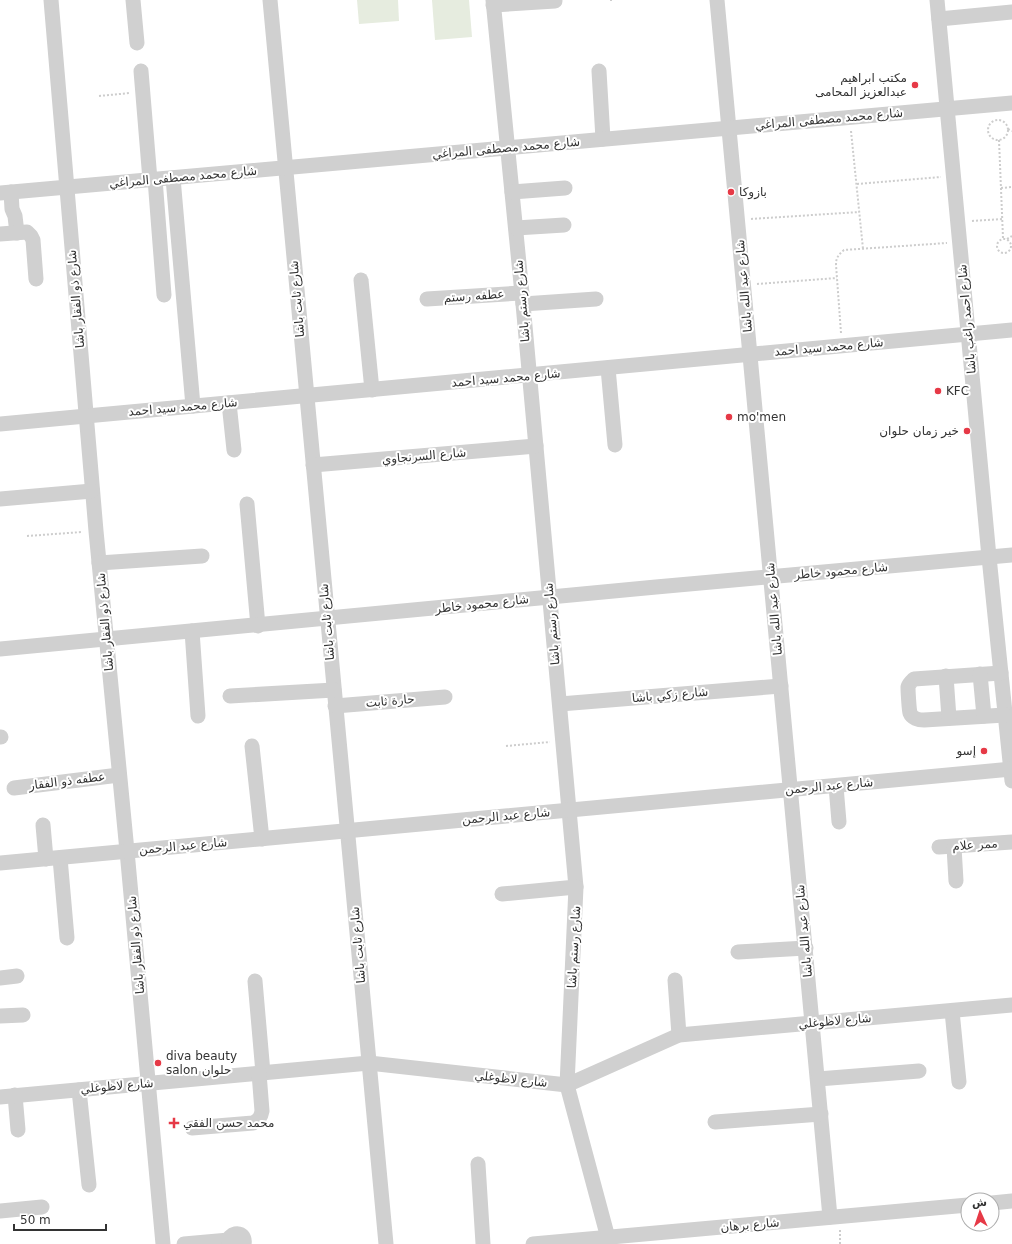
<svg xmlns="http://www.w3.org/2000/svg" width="1012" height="1244" font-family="'DejaVu Sans',Cairo,sans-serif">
  <rect width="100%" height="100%" fill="#fff"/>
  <!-- green -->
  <g fill="#e6ecdf">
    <polygon points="357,0 398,0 399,21 359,24"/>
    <polygon points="432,0 469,0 472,37 435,40"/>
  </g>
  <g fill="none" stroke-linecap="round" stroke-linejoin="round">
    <!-- path -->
    <g stroke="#cdcdcd" stroke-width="2" stroke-dasharray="2 2" stroke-linecap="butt">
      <polyline points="610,0 613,0"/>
      <polyline points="99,96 130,93"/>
      <circle cx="998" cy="130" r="10"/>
      <polyline points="1008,129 1012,131"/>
      <polyline points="851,131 863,249"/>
      <polyline points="999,140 1003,238"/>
      <polyline points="857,184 941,177"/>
      <polyline points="1001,188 1012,187"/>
      <polyline points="751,219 859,212"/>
      <polyline points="972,221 1002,219"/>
      <circle cx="1004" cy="246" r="7"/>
      <polyline points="1007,239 1012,236"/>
      <polyline points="757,284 837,278"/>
      <path d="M841,333L836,265C836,258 838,255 844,250L947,243"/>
      <polyline points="27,536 82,532"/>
      <polyline points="506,746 550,742"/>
      <polyline points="840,1244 840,1229"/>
    </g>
    <!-- minor -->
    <g stroke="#d0d0d0" stroke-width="15">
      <polyline points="51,0 96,531 127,851 163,1244"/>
      <polyline points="133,0 137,43"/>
      <polyline points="270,0 386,1244"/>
      <polyline points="493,0 523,304 576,887 567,1085 608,1238 609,1244"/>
      <polyline points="717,0 830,1217"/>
      <polyline points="937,0 989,557 1012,781"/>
      <polyline points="493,5 555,1"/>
      <polyline points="939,19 1012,12"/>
      <polyline points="141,71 150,180"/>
      <polyline points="599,71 603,139"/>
      <polyline points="173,178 193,406"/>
      <polyline points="155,179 164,295"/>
      <polyline points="11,192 12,209 15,216 17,233"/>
      <polyline points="512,192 565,188"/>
      <polyline points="0,193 1012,103"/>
      <polyline points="516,228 564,225"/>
      <polyline points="0,234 27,232 31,236 33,240 36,279"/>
      <polyline points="361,280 372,390"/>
      <polyline points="427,299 521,293"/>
      <polyline points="523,304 596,299"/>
      <polyline points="608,368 615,445"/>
      <polyline points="229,403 234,450"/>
      <polyline points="0,424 1012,330"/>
      <polyline points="313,465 536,446"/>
      <polyline points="0,499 92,491"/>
      <polyline points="247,504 258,626"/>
      <polyline points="99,563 202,556"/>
      <polyline points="192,631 198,716"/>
      <polyline points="0,649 656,587 1012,555"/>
      <path d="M1001,673L914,679C912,681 909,683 908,687C908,691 909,709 910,713C912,718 918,720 924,720L1005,715"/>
      <polyline points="980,674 984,716"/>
      <polyline points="946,676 949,718"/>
      <polyline points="230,696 334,690"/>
      <polyline points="560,704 781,686"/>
      <polyline points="335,706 445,697"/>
      <polyline points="0,737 1,737"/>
      <polyline points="252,746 262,839"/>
      <polyline points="836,786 839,822"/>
      <polyline points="14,788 119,775"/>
      <polyline points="43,825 46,859"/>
      <polyline points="939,847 1012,842"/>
      <polyline points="954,847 956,881"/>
      <polyline points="60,858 67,938"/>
      <polyline points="0,863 1012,769"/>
      <polyline points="502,894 576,887"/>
      <polyline points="738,952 806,948"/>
      <polyline points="0,978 17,976"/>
      <polyline points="675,980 679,1035"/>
      <polyline points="255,981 263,1073"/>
      <polyline points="952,1011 959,1082"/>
      <polyline points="0,1016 23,1015"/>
      <polyline points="818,1079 919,1071"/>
      <polyline points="79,1090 89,1185"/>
      <polyline points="15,1095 18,1130"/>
      <polyline points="0,1097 369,1063 567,1085 679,1035 1012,1005"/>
      <polyline points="715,1122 821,1114"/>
      <path d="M192,1128L253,1123C259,1120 261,1117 262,1111L259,1073"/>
      <polyline points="478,1164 483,1244"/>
      <polyline points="992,1203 1012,1201"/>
      <polyline points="0,1211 42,1207"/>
      <polyline points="184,1244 229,1240"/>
      <path d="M229,1244L230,1237C237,1230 246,1235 244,1244"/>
      <polyline points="533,1244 968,1205"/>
    </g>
  </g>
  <!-- markers -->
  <g fill="#e63946" stroke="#fff" stroke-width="1.5">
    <circle cx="915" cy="85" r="4"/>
    <circle cx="731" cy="192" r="4"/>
    <circle cx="938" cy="391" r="4"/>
    <circle cx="729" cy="417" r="4"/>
    <circle cx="967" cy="431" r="4"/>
    <circle cx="984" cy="751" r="4"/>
    <circle cx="158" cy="1063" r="4"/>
    <path d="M172 1117h4v4h4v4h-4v4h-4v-4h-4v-4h4z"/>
  </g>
  <g text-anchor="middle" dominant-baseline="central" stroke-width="4" stroke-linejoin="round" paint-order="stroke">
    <!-- poi labels -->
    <g font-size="12" fill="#333" stroke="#fff" text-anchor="start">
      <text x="907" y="78" text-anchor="end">مكتب ابراهيم<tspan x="907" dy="14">عبدالعزيز المحامى</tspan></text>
      <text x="739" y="192">بازوكا</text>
      <text x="946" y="391">KFC</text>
      <text x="737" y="417">mo'men</text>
      <text x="959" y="431" text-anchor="end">خير زمان حلوان</text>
      <text x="976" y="751" text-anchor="end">إسو</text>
      <text x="166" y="1056">diva beauty<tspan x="166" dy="14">salon حلوان</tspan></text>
      <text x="183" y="1123">محمد حسن الفقي</text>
    </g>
    <!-- street labels -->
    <g font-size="12" fill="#333" stroke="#fff">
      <text transform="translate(829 119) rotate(-5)">شارع محمد مصطفى المراغي</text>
      <text transform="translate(506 148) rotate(-5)">شارع محمد مصطفى المراغي</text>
      <text transform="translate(183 177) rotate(-5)">شارع محمد مصطفى المراغي</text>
      <text transform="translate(744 286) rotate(-95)">شارع عبد الله باشا</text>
      <text transform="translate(474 296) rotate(-4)">عطفه رستم</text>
      <text transform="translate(76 299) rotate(-95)">شارع ذو الفقار باشا</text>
      <text transform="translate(297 299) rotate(-95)">شارع ثابت باشا</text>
      <text transform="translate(522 301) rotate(-95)">شارع رستم باشا</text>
      <text transform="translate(967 319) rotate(-95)">شارع احمد راغب باشا</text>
      <text transform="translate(829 347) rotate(-5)">شارع محمد سيد احمد</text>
      <text transform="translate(506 378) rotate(-5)">شارع محمد سيد احمد</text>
      <text transform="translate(183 407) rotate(-5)">شارع محمد سيد احمد</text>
      <text transform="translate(424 456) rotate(-5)">شارع السرنجاوي</text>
      <text transform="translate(841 571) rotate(-5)">شارع محمود خاطر</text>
      <text transform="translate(482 604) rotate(-6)">شارع محمود خاطر</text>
      <text transform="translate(774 609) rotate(-95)">شارع عبد الله باشا</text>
      <text transform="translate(105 622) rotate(-95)">شارع ذو الفقار باشا</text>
      <text transform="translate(327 622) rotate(-95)">شارع ثابت باشا</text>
      <text transform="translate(552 624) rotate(-95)">شارع رستم باشا</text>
      <text transform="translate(670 695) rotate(-5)">شارع زكي باشا</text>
      <text transform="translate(390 701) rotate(-5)">حارة ثابت</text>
      <text transform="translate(67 781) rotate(-7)">عطفه ذو الفقار</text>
      <text transform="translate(829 786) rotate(-5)">شارع عبد الرحمن</text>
      <text transform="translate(506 816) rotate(-5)">شارع عبد الرحمن</text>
      <text transform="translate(975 845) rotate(-4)">ممر علام</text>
      <text transform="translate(183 846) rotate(-5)">شارع عبد الرحمن</text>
      <text transform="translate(804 931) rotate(-95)">شارع عبد الله باشا</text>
      <text transform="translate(136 945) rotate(-95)">شارع ذو الفقار باشا</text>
      <text transform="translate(358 945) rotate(-95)">شارع ثابت باشا</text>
      <text transform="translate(574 947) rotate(-87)">شارع رستم باشا</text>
      <text transform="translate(835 1021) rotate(-5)">شارع لاظوغلي</text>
      <text transform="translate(511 1079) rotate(6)">شارع لاظوغلي</text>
      <text transform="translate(117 1086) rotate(-5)">شارع لاظوغلي</text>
      <text transform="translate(750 1225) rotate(-5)">شارع برهان</text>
    </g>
  </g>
  <!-- north arrow -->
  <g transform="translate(980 1212) rotate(357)"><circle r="19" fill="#ffffff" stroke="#adadad"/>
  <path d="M0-3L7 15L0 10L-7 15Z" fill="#e63946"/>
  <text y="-6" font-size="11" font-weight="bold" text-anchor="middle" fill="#333333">ش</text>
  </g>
  <!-- scale -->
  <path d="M14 1224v6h92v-6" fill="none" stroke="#333333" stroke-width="2"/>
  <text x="20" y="1224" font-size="12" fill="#333333" stroke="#ffffff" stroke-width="3" paint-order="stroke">50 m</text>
</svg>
